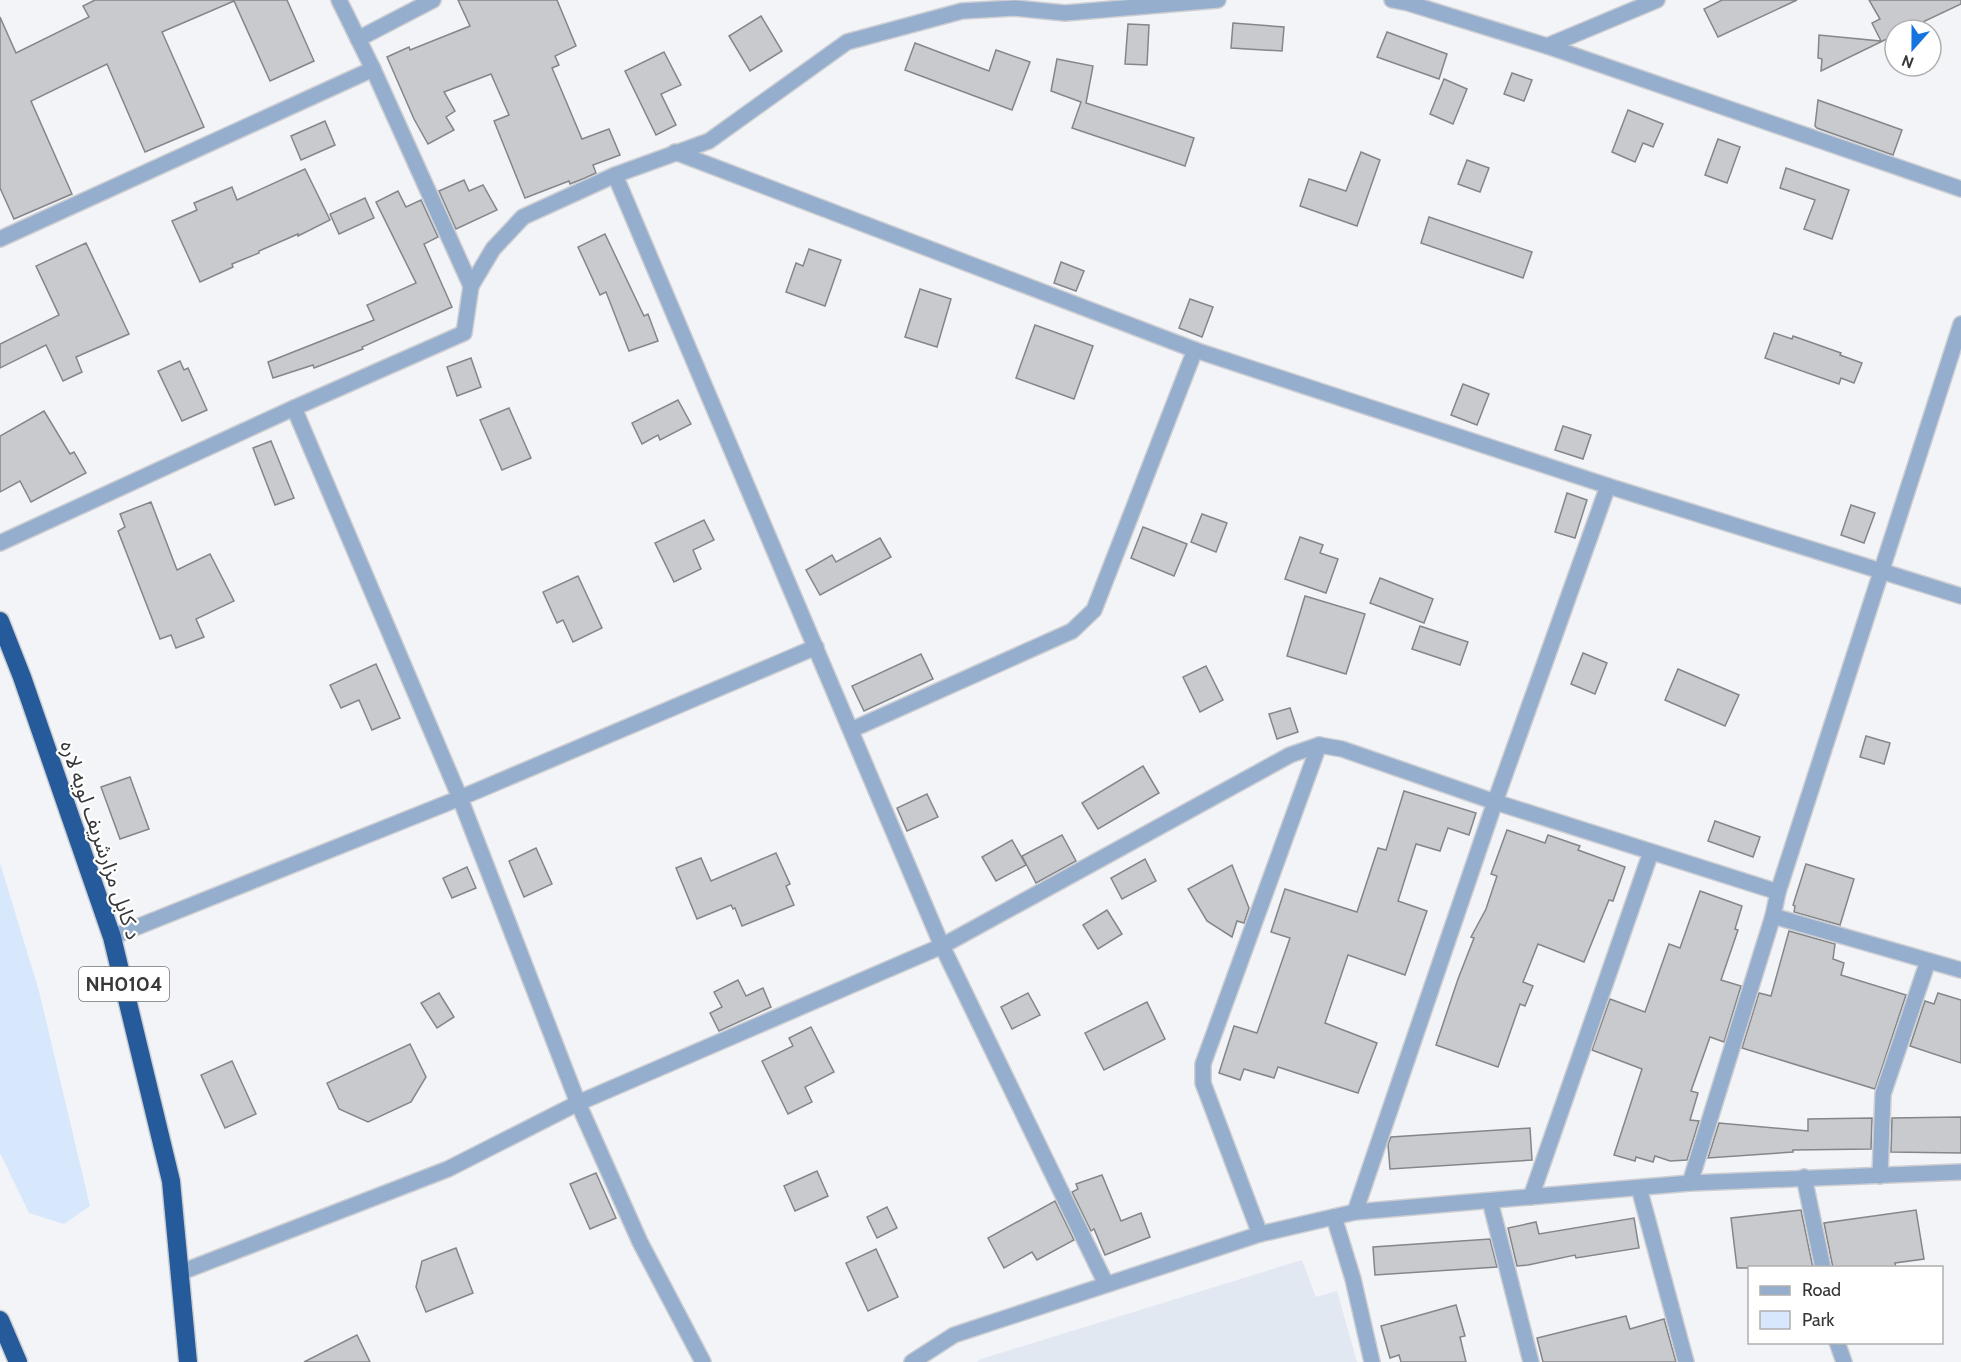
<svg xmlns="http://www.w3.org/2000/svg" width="1961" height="1362" font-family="Cabin,'Noto Sans Arabic',sans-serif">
  <rect width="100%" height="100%" fill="#f2f4f8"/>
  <!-- built -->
  <polygon fill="#e2e8f1" points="1302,1260 1316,1297 1337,1291 1357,1362 976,1362 981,1359"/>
  <!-- green -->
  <polygon fill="#d8e8fc" points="0,863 39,991 90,1206 64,1224 29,1213 0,1153"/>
  <!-- building -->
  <g fill="#c8cacd" stroke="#848689" stroke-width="1.5">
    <polygon points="95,0 287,0 314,61 270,81 234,1 162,32 204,127 145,152 107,64 31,101 72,194 14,219 0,188 0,17 16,53 89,17 83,6"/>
    <polygon points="458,0 557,0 576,46 555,56 559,65 552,68 582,139 609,129 620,155 593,165 596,173 585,178 570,184 569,181 525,198 494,121 509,115 491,74 444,92 455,111 446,117 454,130 428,144 414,119 387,57 409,47 410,50 470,26"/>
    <polygon points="1722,0 1797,0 1718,37 1704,9"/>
    <polygon points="1869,0 1961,0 1961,4 1906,30 1895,30 1895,35 1821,71 1822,59 1818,58 1819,35 1881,41 1872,23 1880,19"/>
    <polygon points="761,16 782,51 750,71 729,36"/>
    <polygon points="1233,23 1284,27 1282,51 1231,48"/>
    <polygon points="1128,24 1149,25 1147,65 1125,64"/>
    <polygon points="1387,32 1447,54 1439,79 1377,57"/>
    <polygon points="915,43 989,71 996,50 1030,62 1012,110 905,70"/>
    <polygon points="664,52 681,85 661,94 676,125 656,135 625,71"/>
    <polygon points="1057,59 1093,66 1086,103 1194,138 1185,166 1072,128 1081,102 1051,91"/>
    <polygon points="1512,73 1532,80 1524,101 1504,94"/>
    <polygon points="1444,79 1467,89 1453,124 1430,114"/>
    <polygon points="1818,100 1902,130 1893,155 1817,128 1815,126"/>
    <polygon points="1628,110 1663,124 1653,147 1643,143 1635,162 1612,152"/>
    <polygon points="325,121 335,145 301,160 291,136"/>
    <polygon points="1718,139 1740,147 1727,183 1705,175"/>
    <polygon points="1361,152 1380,160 1357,226 1300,206 1309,179 1346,191"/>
    <polygon points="1467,160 1489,168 1480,192 1458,184"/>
    <polygon points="1786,168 1849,190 1832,239 1804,229 1815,200 1780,188"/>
    <polygon points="305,169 330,220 298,236 298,234 259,251 259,253 232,264 233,267 200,282 172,221 197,210 194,203 232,187 237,200"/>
    <polygon points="464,180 469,191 483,185 497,210 456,229 439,191"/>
    <polygon points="398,191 406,207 421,200 438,237 424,244 452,307 362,347 363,349 314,368 313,365 273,378 268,362 374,320 367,305 416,283 376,202"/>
    <polygon points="365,198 374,218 339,234 330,214"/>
    <polygon points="1429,217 1532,252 1523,278 1421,243"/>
    <polygon points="605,234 644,316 648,314 658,341 629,351 606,292 600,295 578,247"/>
    <polygon points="86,243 129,334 76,357 82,372 63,381 46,345 0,368 0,344 59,315 36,266"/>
    <polygon points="809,249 841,260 825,306 786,292 796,263 803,266"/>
    <polygon points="1061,262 1084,271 1076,291 1054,283"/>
    <polygon points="920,289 951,299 937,347 905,337"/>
    <polygon points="1190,299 1213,307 1202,337 1179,328"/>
    <polygon points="1035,325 1093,346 1074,399 1016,378"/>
    <polygon points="1774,333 1792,339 1793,336 1841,353 1840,355 1862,363 1854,383 1841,378 1839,384 1765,358"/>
    <polygon points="471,358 481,387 457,396 447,367"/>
    <polygon points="180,361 184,370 188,368 207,410 182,421 158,371"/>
    <polygon points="1463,384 1489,394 1477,425 1451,415"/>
    <polygon points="678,400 691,424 660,440 658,435 642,444 632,423"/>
    <polygon points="509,408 531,458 502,470 480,420"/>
    <polygon points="44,411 70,454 74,452 86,473 31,502 20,481 0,492 0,436"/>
    <polygon points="1563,426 1591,435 1583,459 1555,450"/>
    <polygon points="271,441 294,498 275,505 253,448"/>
    <polygon points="1567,493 1587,500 1575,538 1555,532"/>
    <polygon points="151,502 177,570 210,554 234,601 196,619 204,637 176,648 171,635 160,639 118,531 125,527 120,514"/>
    <polygon points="1851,505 1875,513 1864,543 1841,535"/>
    <polygon points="1202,514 1227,523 1216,552 1191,542"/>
    <polygon points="704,520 714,540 693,550 701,569 674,582 655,543"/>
    <polygon points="1143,527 1187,544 1174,576 1131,558"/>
    <polygon points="1300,537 1323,545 1320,553 1338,559 1326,593 1285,579"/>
    <polygon points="880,538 891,557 820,595 806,570 832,555 836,562"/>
    <polygon points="578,576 602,628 573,642 563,620 557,623 543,592"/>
    <polygon points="1380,578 1433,599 1424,623 1370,603"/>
    <polygon points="1305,596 1365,614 1346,674 1287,656"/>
    <polygon points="1420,626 1468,642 1460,665 1412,649"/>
    <polygon points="1583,653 1607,663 1595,694 1571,684"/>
    <polygon points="921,654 933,679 864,711 852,686"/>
    <polygon points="376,664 400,718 372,730 359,700 341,708 330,685"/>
    <polygon points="1206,666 1223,700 1200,712 1183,677"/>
    <polygon points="1678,669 1739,695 1725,726 1665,700"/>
    <polygon points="1290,708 1298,732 1277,739 1269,714"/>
    <polygon points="1866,736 1890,743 1884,764 1860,757"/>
    <polygon points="1143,766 1159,793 1098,829 1082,803"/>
    <polygon points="130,777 149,829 120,839 101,787"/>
    <polygon points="1404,791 1476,813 1469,835 1448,828 1440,851 1416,844 1398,901 1427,911 1405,975 1348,955 1325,1023 1377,1043 1358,1093 1278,1067 1274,1078 1244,1069 1240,1080 1219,1073 1234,1026 1257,1033 1290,938 1271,932 1285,889 1357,912 1378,848 1386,850"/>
    <polygon points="927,794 938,817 907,831 897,808"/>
    <polygon points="1715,821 1760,837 1753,857 1708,841"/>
    <polygon points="1507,830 1545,843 1548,835 1580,846 1578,850 1625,867 1613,901 1609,900 1584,962 1538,944 1523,982 1533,986 1525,1006 1520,1004 1498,1067 1436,1045 1458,979 1474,938 1471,937 1486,909 1497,876 1491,874"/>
    <polygon points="1062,835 1076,861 1036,883 1022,856"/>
    <polygon points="1012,840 1026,865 996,881 982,857"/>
    <polygon points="536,848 552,884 524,897 509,861"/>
    <polygon points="776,853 790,884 786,886 794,905 742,926 735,908 733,909 731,905 697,919 676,868 701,858 711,881"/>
    <polygon points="1145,859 1156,881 1122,899 1111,878"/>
    <polygon points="1806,864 1854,879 1840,925 1794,912 1795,906 1793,905"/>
    <polygon points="1232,865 1249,908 1244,923 1237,921 1232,937 1207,921 1188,889"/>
    <polygon points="467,867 476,888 452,898 443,878"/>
    <polygon points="1700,891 1742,906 1735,929 1738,930 1721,980 1741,986 1724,1042 1710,1037 1691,1091 1698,1093 1690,1120 1699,1121 1687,1160 1670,1161 1655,1156 1653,1162 1636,1157 1635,1161 1614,1155 1642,1069 1592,1050 1610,999 1645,1012 1669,944 1680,948"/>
    <polygon points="1107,910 1122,934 1098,949 1083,925"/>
    <polygon points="1789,931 1835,944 1833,959 1844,963 1841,975 1906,995 1875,1089 1742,1048 1759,993 1771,996"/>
    <polygon points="738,980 746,996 763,988 771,1007 719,1031 710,1013 722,1007 714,992"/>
    <polygon points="439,993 454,1017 437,1028 421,1003"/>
    <polygon points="1028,993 1040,1015 1012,1029 1001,1007"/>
    <polygon points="1938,993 1961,1000 1961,1063 1910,1046 1925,1001 1934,1004"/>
    <polygon points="1147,1002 1165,1039 1104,1070 1085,1033"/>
    <polygon points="811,1027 834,1072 805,1087 812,1102 788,1114 762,1061 793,1046 789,1038"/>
    <polygon points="410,1044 426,1077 411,1102 368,1122 339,1109 327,1083"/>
    <polygon points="232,1061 256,1114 225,1128 201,1075"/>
    <polygon points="1961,1117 1961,1153 1891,1152 1892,1118"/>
    <polygon points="1872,1118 1871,1149 1793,1150 1793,1152 1708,1158 1719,1123 1808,1131 1808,1119"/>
    <polygon points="1530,1128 1532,1160 1390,1169 1388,1144 1391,1137"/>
    <polygon points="817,1171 828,1196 795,1211 784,1186"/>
    <polygon points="596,1173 616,1218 590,1229 570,1184"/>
    <polygon points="1102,1175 1121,1221 1141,1213 1150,1237 1105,1255 1094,1229 1091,1231 1072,1192 1078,1189 1076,1184"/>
    <polygon points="1055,1201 1074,1240 1037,1260 1032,1252 1004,1268 988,1238"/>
    <polygon points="887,1207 897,1228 877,1238 867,1217"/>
    <polygon points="1801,1210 1813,1268 1737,1268 1731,1218"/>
    <polygon points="1916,1210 1924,1259 1895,1263 1896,1268 1833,1268 1824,1223"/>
    <polygon points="1634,1218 1639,1248 1576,1258 1575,1255 1528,1265 1517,1266 1508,1228 1536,1222 1539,1234"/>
    <polygon points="1490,1239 1497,1267 1375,1275 1373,1247"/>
    <polygon points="456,1248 473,1293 426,1312 416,1287 422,1261"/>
    <polygon points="876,1249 898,1297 868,1311 846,1263"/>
    <polygon points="1456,1305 1465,1336 1460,1337 1466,1362 1401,1362 1399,1355 1390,1358 1381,1326"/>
    <polygon points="1626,1316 1630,1329 1664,1319 1676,1362 1543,1362 1537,1338"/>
    <polygon points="357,1335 370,1362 304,1362"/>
  </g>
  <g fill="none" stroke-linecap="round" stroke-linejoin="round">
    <!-- street casing -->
    <g stroke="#cdced2" stroke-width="18">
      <g id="street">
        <polyline points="339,0 373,69 471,286"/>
        <polyline points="1392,0 1408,3 1547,46 1961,189"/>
        <polyline points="358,39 433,0"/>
        <polyline points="1547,46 1657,0"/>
        <polyline points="675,152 1195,350 1608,486 1961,596"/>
        <polyline points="615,175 942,946 1106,1284"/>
        <polyline points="0,239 373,69"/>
        <polyline points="294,408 460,798 578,1103 640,1242 703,1362"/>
        <polyline points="0,543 294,408 464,333 471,286 493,249 523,217 615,175 709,141 847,42 962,11 1015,8 1065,13 1218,0"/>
        <polyline points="851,730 1072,631 1094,610 1195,350"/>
        <polyline points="1773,916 1961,970"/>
        <polyline points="112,937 460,798 816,647"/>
        <polyline points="1880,1176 1883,1094 1928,961"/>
        <polyline points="1804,1177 1823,1268"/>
        <polyline points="1690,1183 1773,916 1778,892 1961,324"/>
        <polyline points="1639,1188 1686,1362"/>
        <polyline points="1531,1197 1651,852"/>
        <polyline points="1490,1201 1531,1362"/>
        <polyline points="1355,1212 1495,802 1608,486"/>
        <polyline points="1334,1217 1353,1279 1372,1362"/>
        <polyline points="1260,1234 1203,1083 1203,1064 1319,745"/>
        <polyline points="179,1273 448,1169 578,1103 942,946 1290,755 1319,745 1342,749 1495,802 1778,892"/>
        <polyline points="1837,1342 1844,1362"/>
        <polyline points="912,1362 954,1335 1260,1234 1355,1212 1690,1183 1961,1172"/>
      </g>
    </g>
    <!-- highway casing -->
    <g stroke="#cdced2" stroke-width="21">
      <g id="highway">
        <polyline points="0,621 22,677 112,937 171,1181 188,1362"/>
        <polyline points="0,1320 18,1362"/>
      </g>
    </g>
    <!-- street -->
    <use href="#street" stroke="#95aece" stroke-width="15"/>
    <!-- highway -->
    <use href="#highway" stroke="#255a9b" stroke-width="18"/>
  </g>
  <g text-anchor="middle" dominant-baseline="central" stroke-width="4.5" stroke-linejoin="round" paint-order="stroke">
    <!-- shield labels -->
    <rect fill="#fff" stroke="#737474" stroke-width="1.5" x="79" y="967" width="90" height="34" rx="4.5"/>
    <g font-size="20" font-weight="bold" fill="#373839">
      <text x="124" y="984">NH0104</text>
    </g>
    <!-- street labels -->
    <g font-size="21" fill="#373839" stroke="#fff">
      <text transform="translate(101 840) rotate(71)">د کابل مزارشریف لویه لاره</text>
    </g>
  </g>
  <!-- legend -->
  <rect x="1748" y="1266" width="195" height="78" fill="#ffffff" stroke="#afafb0" stroke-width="1.5"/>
  <rect x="1760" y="1286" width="30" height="9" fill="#95aece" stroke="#afafb0" stroke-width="1.5"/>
  <text x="1802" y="1296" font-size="18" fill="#373839">Road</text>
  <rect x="1760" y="1311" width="30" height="18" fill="#d8e8fc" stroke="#afafb0" stroke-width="1.5"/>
  <text x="1802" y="1326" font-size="18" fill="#373839">Park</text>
  <!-- north arrow -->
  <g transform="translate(1913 48) rotate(201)"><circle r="28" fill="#ffffff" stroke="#afafb0" stroke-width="1.5"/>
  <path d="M0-4.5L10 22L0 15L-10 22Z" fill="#1475de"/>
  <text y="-9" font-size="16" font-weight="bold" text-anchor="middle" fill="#373839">N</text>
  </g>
</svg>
